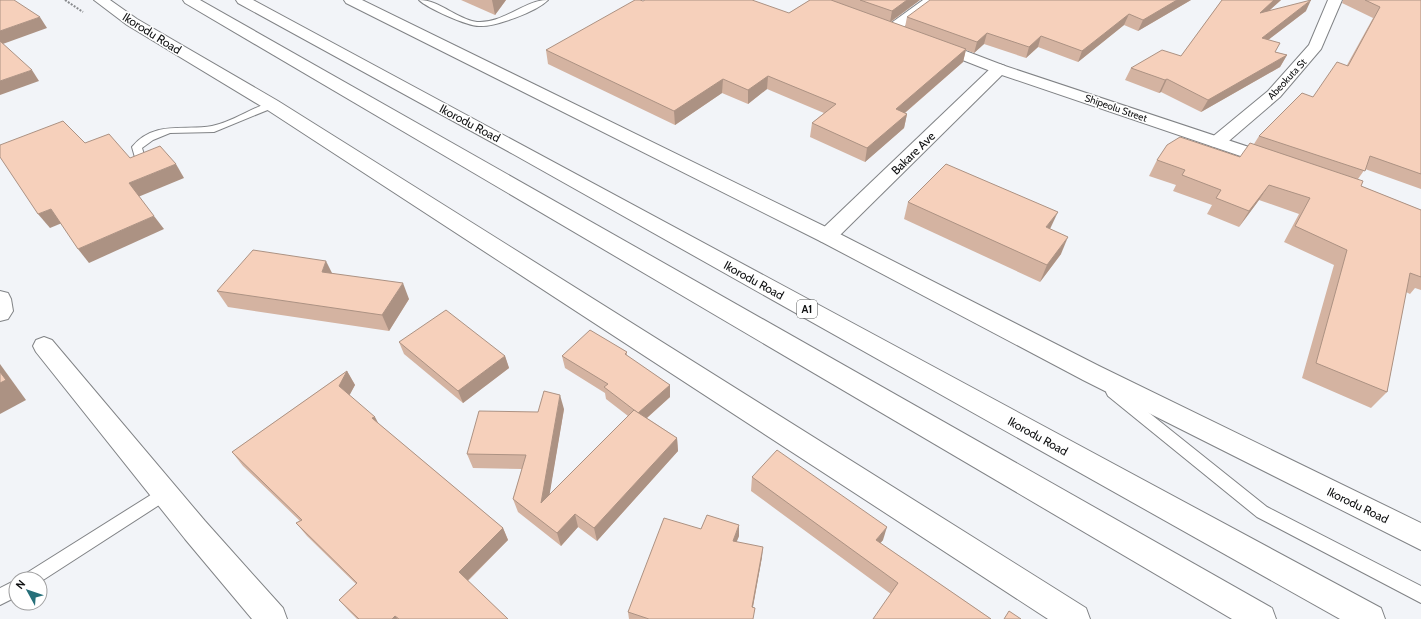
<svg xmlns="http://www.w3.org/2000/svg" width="1421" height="619" font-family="Cabin,sans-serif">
  <rect width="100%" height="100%" fill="#f2f4f8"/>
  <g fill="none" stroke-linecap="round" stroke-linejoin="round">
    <!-- lane casing -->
    <g stroke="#818386" stroke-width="2">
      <g id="lane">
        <path d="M419,0C440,0 456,19 477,22C503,24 524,0 548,0C536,12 495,27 479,26C467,26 427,8 419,0Z"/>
        <path d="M272,102L275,103V107L214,132L170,133L153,140L142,148L146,161L144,163L141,164L136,161L132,147C154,120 185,131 212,126C233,122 252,107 272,102Z"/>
        <polygon points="1113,387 1118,388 1267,507 1421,586 1421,603 1257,517 1108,396 1106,392 1108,388"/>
        <polygon points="165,486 170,488 172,493 170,498 40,582 40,579 23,579 25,574"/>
        <polygon points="16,580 16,597 0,605 0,588"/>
      </g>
    </g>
    <!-- street casing -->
    <g stroke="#818386" stroke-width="2">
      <g id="street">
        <polygon points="923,0 939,0 897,32 887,32 885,29 887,26"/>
        <polygon points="1328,0 1342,0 1321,49 1280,97 1223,146 1217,147 1211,146 1208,142 1211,138 1268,91 1309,45"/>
        <polygon points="999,64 1005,66 1007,69 1005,72 834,241 827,243 820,241 817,236 820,231 993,66"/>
        <polygon points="0,291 8,293 11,299 13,311 8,319 0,321"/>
        <polygon points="44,337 52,340 205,521 283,608 287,619 252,619 185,539 36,352 33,346 36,340"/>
      </g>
    </g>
    <!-- secondary casing -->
    <g stroke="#818386" stroke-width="2">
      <polygon id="secondary" points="937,40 1005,66 1279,157 1282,161 1279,165 1273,166 1267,165 993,72 932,48 929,45 932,42"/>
    </g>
    <!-- primary casing -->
    <g stroke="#818386" stroke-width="2">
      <g id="primary">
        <polygon points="94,0 110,0 137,19 278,101 1086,608 1090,619 1048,619 266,109 127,25"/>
        <polygon points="344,0 362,0 834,231 1099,366 1421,523 1421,550 1083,380 820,241 346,3"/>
      </g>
    </g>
    <!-- highway casing -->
    <g stroke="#818386" stroke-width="2">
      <g id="highway">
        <polygon points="183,0 200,0 1272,608 1276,619 1232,619 185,3"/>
        <polygon points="236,0 253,0 1381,608 1385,619 1340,619 513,154 238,3"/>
      </g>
    </g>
    <!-- path -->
    <polyline stroke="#888a8d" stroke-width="2" stroke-dasharray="2 1.5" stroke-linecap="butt" points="65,0 83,12"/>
    <!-- lane -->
    <use href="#lane" fill="#fff" fill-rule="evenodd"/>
    <!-- street -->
    <use href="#street" fill="#fff" fill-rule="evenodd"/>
    <!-- secondary -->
    <use href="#secondary" fill="#fff" fill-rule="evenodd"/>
    <!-- primary -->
    <use href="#primary" fill="#fff" fill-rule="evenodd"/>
    <!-- highway -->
    <use href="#highway" fill="#fff" fill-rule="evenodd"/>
  </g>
  <!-- wall -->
  <g fill="#d4b3a1">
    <polygon points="461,0 506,0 495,15"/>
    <polygon points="810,0 920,0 891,22 905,27 907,17 1191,0 1138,31 1124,25 1078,62 1038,47 1026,58 984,44 974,53 966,50 963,62 905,113 907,114 904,128 865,162 810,137 812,123 824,113 767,89 748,104 722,93 675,125 548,64 546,50 643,1 789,13"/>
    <polygon points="1222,0 1281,0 1270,10 1306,11 1268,40 1280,43 1275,52 1287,55 1280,67 1201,112 1161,92 1159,93 1125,80 1131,68 1181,56"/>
    <polygon points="1343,0 1421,0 1421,189 1365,169 1358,179 1361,186 1421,210 1421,290 1415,288 1410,294 1406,292 1387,392 1371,408 1302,378 1334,265 1284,242 1299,214 1259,200 1239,227 1207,214 1212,205 1173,191 1176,185 1149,176 1157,160 1240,157 1254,144 1259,136 1313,97 1347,65 1373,18 1342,3"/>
    <polygon points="908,202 1050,229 1061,254 1040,282 904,219"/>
    <polygon points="332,273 409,299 389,331 228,307 217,291"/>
    <polygon points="399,342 505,356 509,368 463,403 404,354"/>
    <polygon points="627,352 627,356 670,385 670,397 647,418 677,438 678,451 597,541 578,527 561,546 518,512 513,499 522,469 473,468 467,454 538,412 564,409 549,495 628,416 606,399 605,393 565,368 562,356"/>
    <polygon points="347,371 355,385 349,395 379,424 503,528 508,540 468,581 508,619 357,619 349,611 339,600 356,584 307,536 296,523 300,521 243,466 232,452"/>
    <polygon points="752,477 883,540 880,543 991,619 891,594 751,491"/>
    <polygon points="701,529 739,536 736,542 762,557 753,607 753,619 629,619 628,612"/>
  </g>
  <!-- shaded-wall -->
  <g fill="#ac9283">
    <polygon points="492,0 506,0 495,15"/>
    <polygon points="907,0 920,0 890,22 892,11"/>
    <polygon points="1177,0 1191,0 1138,31 1143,20"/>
    <polygon points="1274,0 1281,0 1254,24 1260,13"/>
    <polygon points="1311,0 1306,11 1255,50 1262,38"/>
    <polygon points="1129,14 1124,25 1078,62 1082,51"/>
    <polygon points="40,17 47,28 0,45 0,31"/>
    <polygon points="987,33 984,44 974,53 977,42"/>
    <polygon points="1041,36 1038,47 1026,58 1029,47"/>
    <polygon points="966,49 963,62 893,123 896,109"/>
    <polygon points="1287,55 1280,67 1201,112 1208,100"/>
    <polygon points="32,70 39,81 0,95 0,81"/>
    <polygon points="768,76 767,89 748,104 748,90"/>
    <polygon points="723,79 722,93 675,125 674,111"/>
    <polygon points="1167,79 1161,92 1159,93 1165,80"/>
    <polygon points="907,114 904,128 865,162 867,148"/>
    <polygon points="176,164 184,178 138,197 129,183"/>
    <polygon points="1269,185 1259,200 1239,227 1249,211"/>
    <polygon points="51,209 62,223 50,228 38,214"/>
    <polygon points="1058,212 1050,229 1046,227"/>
    <polygon points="154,216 164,229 89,263 78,249"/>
    <polygon points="1068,237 1061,254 1040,282 1047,265"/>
    <polygon points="326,261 334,277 322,272"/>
    <polygon points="403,283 409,299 389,331 382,315"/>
    <polygon points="505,356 509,368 463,403 458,391"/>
    <polygon points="0,364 26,400 0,414"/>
    <polygon points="347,371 355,385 347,400 339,386"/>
    <polygon points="670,385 670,397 640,424 638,413"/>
    <polygon points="560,395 564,409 546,516 541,503"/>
    <polygon points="375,417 382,430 372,418"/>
    <polygon points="677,438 678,451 597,541 594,528"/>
    <polygon points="575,514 578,527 561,546 557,533"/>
    <polygon points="739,525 739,536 733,551 733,541"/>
    <polygon points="887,527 883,540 872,553 876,540"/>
    <polygon points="503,528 508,540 465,583 459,572"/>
    <polygon points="763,547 762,557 751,617 752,607"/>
    <polygon points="395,616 398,619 392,619"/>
  </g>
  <!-- building -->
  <g fill="#f6d0bb" stroke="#ac9283">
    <polygon points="0,0 14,0 40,17 0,31"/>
    <polygon points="635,0 640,0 643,1 645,0 752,0 789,13 810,0 831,0 966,49 896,109 907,114 867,148 812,123 836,104 768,76 748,90 723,79 674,111 546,50"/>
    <polygon points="860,0 907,0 892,11"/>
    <polygon points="930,0 1177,0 1143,20 1129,14 1082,51 1041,36 1029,47 987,33 977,42 907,17"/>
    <polygon points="1222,0 1274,0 1260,13 1311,0 1262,38 1280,43 1275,52 1287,55 1208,100 1167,79 1165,80 1131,68 1162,50 1181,56"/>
    <polygon points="1365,0 1421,0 1421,174 1370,156 1365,171 1259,136 1302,93 1313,97 1337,62 1348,66 1380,7"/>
    <polygon points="0,41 32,70 0,81"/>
    <polygon points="63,121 85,143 109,134 130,158 160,146 176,164 129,183 154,216 78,249 51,209 38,214 0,157 0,145"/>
    <polygon points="1180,137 1240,157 1250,143 1363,181 1361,186 1421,210 1421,277 1410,273 1387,392 1316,363 1347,250 1295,226 1310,198 1269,185 1249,211 1216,198 1221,190 1182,175 1185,170 1157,160 1167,145"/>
    <polygon points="946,164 1058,212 1046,227 1068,237 1047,265 908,202"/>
    <polygon points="253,250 326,261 322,272 403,283 382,315 217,291"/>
    <polygon points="446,310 505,356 458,391 399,342"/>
    <polygon points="590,330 627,352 625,354 670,385 638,413 604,387 608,384 562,356"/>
    <polygon points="347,371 339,386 375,417 372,418 503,528 459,572 508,619 399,619 395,616 392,619 359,619 339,600 357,583 296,523 302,520 232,452"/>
    <polygon points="0,372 6,380 0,383"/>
    <polygon points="544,391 560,395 541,503 634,410 677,438 594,528 575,514 557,533 513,499 526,455 467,454 479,411 538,412"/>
    <polygon points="777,450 887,527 876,540 991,619 873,619 898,583 752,477"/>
    <polygon points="707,515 739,525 733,541 763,547 752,607 755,608 753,619 649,619 628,612 664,518 701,529"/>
    <polygon points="1009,611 1021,619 1004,619"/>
  </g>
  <g text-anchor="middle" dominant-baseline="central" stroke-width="3" stroke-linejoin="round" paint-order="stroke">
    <!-- far-street labels -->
    <g font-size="10" fill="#0f1011" stroke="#fff">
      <text transform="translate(1287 79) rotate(-47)">Abeokuta St</text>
      <text transform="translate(1116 108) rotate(19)">Shipeolu Street</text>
    </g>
    <!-- shield labels -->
    <rect fill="#fff" stroke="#575858" stroke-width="1" x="797" y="300" width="20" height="18" rx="3"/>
    <g font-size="11" font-weight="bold" fill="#0f1011">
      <text x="807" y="309">A1</text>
    </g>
    <!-- street labels -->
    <g font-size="12" fill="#0f1011" stroke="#fff">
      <text transform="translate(152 33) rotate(32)">Ikorodu Road</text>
      <text transform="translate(470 123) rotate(28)">Ikorodu Road</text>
      <text transform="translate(913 153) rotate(-44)">Bakare Ave</text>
      <text transform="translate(754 280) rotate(29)">Ikorodu Road</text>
      <text transform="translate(1038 436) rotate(29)">Ikorodu Road</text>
      <text transform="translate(1358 505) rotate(26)">Ikorodu Road</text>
    </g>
  </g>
  <!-- north arrow -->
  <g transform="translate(28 591) rotate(310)"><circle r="19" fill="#ffffff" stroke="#9f9fa0"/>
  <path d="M0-3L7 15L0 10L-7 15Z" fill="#266f79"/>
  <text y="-6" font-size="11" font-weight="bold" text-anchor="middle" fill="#0f1011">N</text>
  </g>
</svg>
